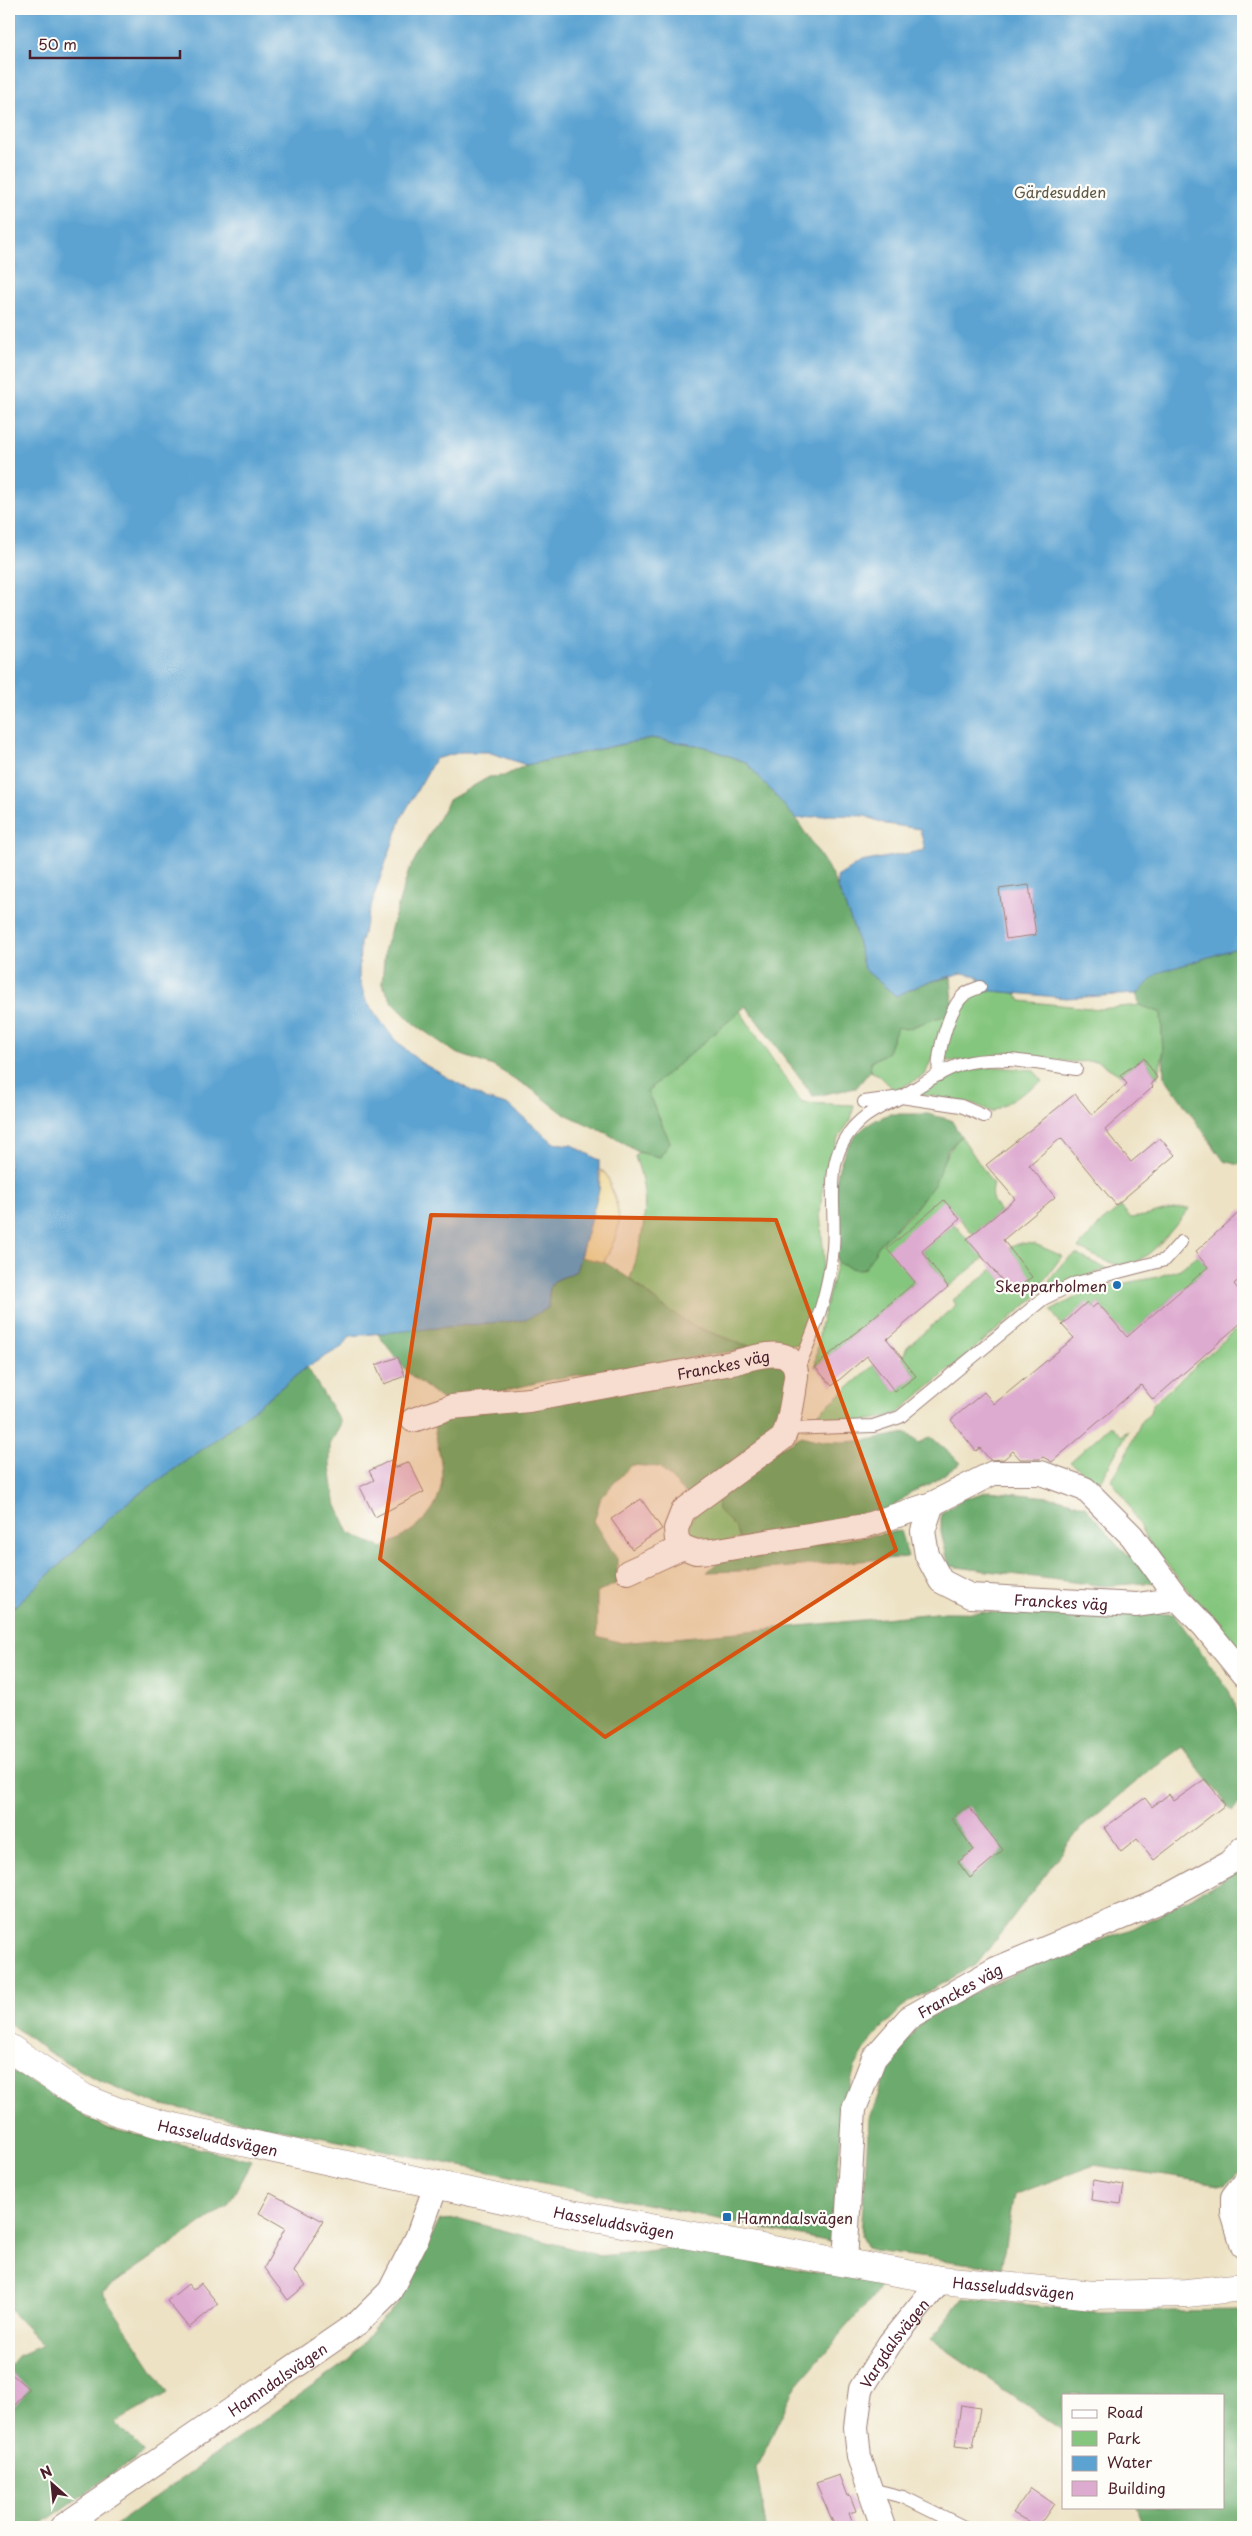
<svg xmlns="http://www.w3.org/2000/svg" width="1252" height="2536" font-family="'Playpen Sans',sans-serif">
  <rect width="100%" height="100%" fill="#fdfcf7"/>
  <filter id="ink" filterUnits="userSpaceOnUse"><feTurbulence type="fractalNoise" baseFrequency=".02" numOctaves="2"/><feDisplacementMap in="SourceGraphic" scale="10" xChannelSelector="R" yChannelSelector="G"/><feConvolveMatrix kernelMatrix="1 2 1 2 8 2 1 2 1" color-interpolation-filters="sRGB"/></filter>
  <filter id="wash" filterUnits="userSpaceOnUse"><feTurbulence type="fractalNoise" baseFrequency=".0096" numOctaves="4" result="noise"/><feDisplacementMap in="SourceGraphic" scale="20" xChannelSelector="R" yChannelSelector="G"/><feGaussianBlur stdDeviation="1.12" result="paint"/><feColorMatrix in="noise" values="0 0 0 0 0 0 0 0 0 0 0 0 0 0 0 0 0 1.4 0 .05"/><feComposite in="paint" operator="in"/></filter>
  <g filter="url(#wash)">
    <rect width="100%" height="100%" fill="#ede2c4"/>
    <!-- green -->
    <g fill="#85c67e" stroke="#687254">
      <polygon points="983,990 1016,993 1021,1001 1100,1009 1139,1005 1161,1012 1163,1055 1157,1078 1144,1058 1120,1075 1097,1061 1074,1062 1040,1059 946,1061 942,1057 956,1016 968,994"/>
      <path d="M740,1011L802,1103L854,1105L851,1120L838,1138L824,1174L820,1213L824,1258L815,1309L803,1344L754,1348L693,1326L662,1306L630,1279C644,1236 652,1200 635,1157L638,1152L660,1157L670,1142L647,1091Z"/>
      <polygon points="949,1014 925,1075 895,1091 879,1075 870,1071 871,1062 888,1052 897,1026 906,1029"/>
      <polygon points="996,1067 1033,1070 1043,1081 992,1112 975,1104 916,1093 959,1071"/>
      <path d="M961,1136L993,1184C989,1195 993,1204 1000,1211L973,1234L944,1201L888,1249L915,1282L815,1367L820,1327L837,1263L857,1270L865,1268C875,1240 903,1227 919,1204C935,1181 942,1156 961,1136Z"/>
      <path d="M1121,1207L1131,1218C1152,1216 1168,1207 1190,1208C1173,1227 1150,1264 1122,1265C1113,1266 1087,1252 1078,1248L1102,1222Z"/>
      <polygon points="954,1224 984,1258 948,1287 922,1251"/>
      <path d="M1020,1243L1035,1244L1062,1256L1040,1286L1037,1296L898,1413C871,1423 842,1424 814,1417L874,1365L895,1392L916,1376L903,1358L907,1347L956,1305L953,1300L993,1269L1012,1292L1031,1277L1009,1248Z"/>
      <path d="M1076,1254L1107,1269L1046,1291C1046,1279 1065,1259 1076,1254Z"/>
      <polygon points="1198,1255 1208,1267 1127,1337 1098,1303 1092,1308 1087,1303 1062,1325 1051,1311 1089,1290 1157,1277 1180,1269"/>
      <polygon points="1243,1323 1243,1658 1147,1540 1125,1498 1111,1480 1122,1463 1142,1420 1149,1415 1153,1404"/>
      <polygon points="1111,1425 1121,1436 1129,1430 1099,1483 1070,1462"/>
      <polygon points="717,1496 718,1510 735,1527 740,1539 706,1544 692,1538 688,1527 698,1507"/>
    </g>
    <!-- forest -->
    <g fill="#6cab6d" stroke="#5b654c">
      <polygon points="651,738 702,746 746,762 796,819 827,866 838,888 855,931 864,969 896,996 925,983 951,977 953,1004 949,1014 906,1029 897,1027 888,1052 871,1062 870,1071 856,1088 813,1096 746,1006 647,1091 670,1142 660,1157 638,1152 608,1134 563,1113 533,1090 493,1066 456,1053 414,1024 392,1002 382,984 385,948 409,870 449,800 489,777 504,776 526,765"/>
      <polygon points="1243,946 1243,1166 1224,1161 1164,1076 1161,1013 1139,1005 1137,994 1158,973"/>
      <path d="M890,1114H928L951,1120L961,1136L948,1150L934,1185L918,1205L880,1244L865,1268L857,1270L837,1263C834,1206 823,1137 890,1114Z"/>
      <path d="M580,1257L604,1262L630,1279L662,1306L693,1326L754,1348L553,1379L448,1404L408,1373L377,1333L548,1308C550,1274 551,1285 576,1271Z"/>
      <path d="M769,1361L785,1367L789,1382L782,1424L687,1495L659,1467L631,1465L601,1497L594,1521L617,1559V1583L597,1593V1636L622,1643L946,1612L1174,1614L1229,1691L1243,1725V1800L1232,1811L1182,1747L1155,1766L1080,1829L977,1964L907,2003L872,2038L855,2067L843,2110L831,2242L153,2103L92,2077L50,2053L9,2023V1608L15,1606L124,1505L211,1443L307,1367L341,1423L330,1445V1467L335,1501L349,1533L382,1548C411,1533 441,1515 442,1477C442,1461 437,1443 434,1427L453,1417Z"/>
      <path d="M907,1433L919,1443L931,1437L961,1463L930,1484L911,1492L898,1503L872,1516L740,1539L735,1527L718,1510L717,1496L780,1448L802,1436C837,1448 872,1439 907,1433Z"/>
      <polygon points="989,1491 1058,1498 1085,1506 1117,1544 1157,1582 1104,1586 949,1566 941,1532 941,1513 963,1499"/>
      <polygon points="900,1531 908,1557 741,1571 707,1572 723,1558"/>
      <polygon points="1243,1865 1243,2171 1225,2185 1094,2165 1014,2195 1001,2268 874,2251 867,2247 861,2235 869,2120 890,2063 922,2021 961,1999 1033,1965 1134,1928 1232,1875"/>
      <polygon points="9,2069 106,2128 252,2160 228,2205 102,2292 168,2393 115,2423 144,2452 37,2527 9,2527 9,2412 28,2389 9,2372 9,2367 18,2356 43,2345 9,2309"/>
      <polygon points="460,2219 601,2256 673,2248 884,2284 796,2386 756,2468 766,2527 113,2527 349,2360 377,2325 398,2303 440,2220"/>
      <polygon points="963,2298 1097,2312 1243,2310 1243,2527 1144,2527 1137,2507 1223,2507 1223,2395 1063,2395 1063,2431 931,2339"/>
    </g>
    <!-- sand -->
    <path fill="#eeda9e" stroke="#9c7c64" d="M601,1170C610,1176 608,1181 612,1190C624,1222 619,1232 604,1262L580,1257L599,1190Z"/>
    <!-- water -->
    <path fill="#5ca3d2" stroke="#53617e" d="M9,9H1243V946L1158,973L1137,994L1066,998L983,990L980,987L978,976L962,973L925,983L896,996L864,969L855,931L838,888L837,877L861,862L925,850L920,829L886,824L865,816L829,815L796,819L746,762L702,746L651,738L526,765L488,752H462L435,759L402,817L376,890L360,944L359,979L366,1001L394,1039L420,1062L486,1099L510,1106L554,1143L572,1145L599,1160V1190L576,1271C551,1285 550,1274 548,1308L525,1320L350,1336L342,1347L307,1367L211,1443L124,1505L15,1606L9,1608Z"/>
    <g id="blocks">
      <!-- building -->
      <g fill="#deabd0">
        <polygon points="1029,885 1036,935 1006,939 999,889"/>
        <polygon points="1144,1058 1157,1078 1151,1083 1153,1087 1105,1130 1131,1162 1160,1138 1175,1155 1116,1205 1061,1138 1029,1165 1055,1197 1003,1240 1032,1277 1012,1292 967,1239 1015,1199 986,1165 1075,1094 1092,1115 1127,1084 1120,1075"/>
        <polygon points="944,1200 960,1219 922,1251 948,1287 887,1339 916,1376 895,1392 867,1356 832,1386 815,1367 915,1282 887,1249"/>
        <polygon points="1243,1209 1243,1276 1234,1284 1243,1295 1243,1321 1153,1400 1141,1385 1052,1462 1043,1457 1040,1459 1020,1459 1013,1451 1004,1459 990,1460 980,1448 976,1451 951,1420 984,1392 994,1404 1074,1338 1062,1325 1087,1302 1092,1308 1098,1303 1127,1337 1208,1267 1195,1252"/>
        <polygon points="398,1357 405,1376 384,1384 376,1365"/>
        <polygon points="391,1460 395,1468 409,1462 424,1492 375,1517 360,1487 374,1480 369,1471"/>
        <polygon points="641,1499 662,1529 632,1549 611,1519"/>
        <polygon points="1205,1779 1225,1805 1154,1860 1137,1839 1121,1852 1104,1828 1145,1798 1152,1807 1169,1794 1174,1801"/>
        <polygon points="968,1806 1003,1850 970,1878 958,1862 974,1850 951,1818"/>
        <polygon points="1093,2180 1124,2185 1121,2204 1091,2200"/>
        <polygon points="270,2193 323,2221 294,2272 306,2285 288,2300 264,2268 285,2228 259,2213"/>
        <polygon points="201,2283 218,2304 189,2328 167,2301 188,2284 193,2290"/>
        <polygon points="9,2372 29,2389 9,2412"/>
        <polygon points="961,2405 980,2408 973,2448 955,2446"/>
        <polygon points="839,2475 847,2496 850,2495 856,2511 849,2513 854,2527 835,2527 816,2483"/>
        <polygon points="1031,2488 1054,2504 1038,2527 1013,2513"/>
      </g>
    </g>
  </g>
  <g filter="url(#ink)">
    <use href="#blocks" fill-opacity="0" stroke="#9c8078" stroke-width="1"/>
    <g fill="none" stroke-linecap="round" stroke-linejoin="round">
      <!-- service casing -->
      <g stroke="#9c8078" stroke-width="14">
        <g id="service">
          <path d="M939,1075C936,1055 949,1007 965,994C969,991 975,989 980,987"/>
          <path d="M901,1097C920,1086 940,1071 962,1064C998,1054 1040,1064 1076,1069"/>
          <polyline points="901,1097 961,1106 984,1116"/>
          <path d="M796,1372C814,1334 829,1290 833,1248C837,1201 820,1156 861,1120C872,1110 888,1104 901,1097L864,1102"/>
          <polyline points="787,1429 873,1426 900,1417 1043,1299 1076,1283 1165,1260 1181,1242"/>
          <polyline points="871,2489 903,2497 964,2527"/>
        </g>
      </g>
      <!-- minor casing -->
      <g stroke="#9c8078" stroke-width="26">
        <g id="minor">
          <path id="s1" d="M413,1420L451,1407L529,1400L732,1363C749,1359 793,1342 796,1372C797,1378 794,1386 794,1392C791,1408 790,1422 783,1438L683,1511L676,1529L677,1540L683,1547"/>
          <path id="s2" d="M932,1504L923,1531L927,1555L941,1581L970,1596L1137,1605L1178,1599"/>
          <polyline points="628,1572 683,1547 696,1552 712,1551 864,1526 932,1504 993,1473 1041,1473 1085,1489 1132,1536 1178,1599 1204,1626 1243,1674"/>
          <polyline points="1243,2184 1233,2197 1233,2213 1243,2246"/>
          <path id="s3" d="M845,2262L854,2109L874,2058L909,2018L996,1969L1156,1903L1229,1863L1243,1848"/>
          <path id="s4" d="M62,2527L359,2322L390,2291L417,2238L437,2183"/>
          <path id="s5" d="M883,2527L859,2457L856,2427L861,2389L890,2343L941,2280"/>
        </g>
      </g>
      <!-- tertiary casing -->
      <g stroke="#9c8078" stroke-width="29">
        <g id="tertiary">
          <path id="s6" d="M9,2048L84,2098L116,2111L160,2124L566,2213L941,2280L1094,2295L1187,2293L1243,2287"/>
        </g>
      </g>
      <!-- service -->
      <use href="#service" stroke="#fff" stroke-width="12"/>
      <!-- minor -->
      <use href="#minor" stroke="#fff" stroke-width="24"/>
      <!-- tertiary -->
      <use href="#tertiary" stroke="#fff" stroke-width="28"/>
    </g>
  </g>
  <!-- marked area -->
  <path fill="#d8530f" fill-opacity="0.2" stroke="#d8530f" stroke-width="4" stroke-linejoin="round" d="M431,1215L776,1220L896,1550L605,1737L380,1559Z"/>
  <!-- markers -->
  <g fill="#1f6fb2" stroke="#fdfcf7" stroke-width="2">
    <circle cx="1117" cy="1285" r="5"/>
    <rect x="722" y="2212" width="10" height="10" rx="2.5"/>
  </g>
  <g text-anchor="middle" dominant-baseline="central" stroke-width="4.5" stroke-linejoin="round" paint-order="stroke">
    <!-- park labels -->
    <g font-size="15" fill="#5f5948" stroke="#fdfcf7">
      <text x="1060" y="191">Gärdesudden</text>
    </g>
    <!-- poi labels -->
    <g font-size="15" fill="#4a1f2b" stroke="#fdfcf7" text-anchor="end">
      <text x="1107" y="1285">Skepparholmen</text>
      <text x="737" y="2217" text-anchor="start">Hamndalsvägen</text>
    </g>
    <!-- street labels -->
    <g font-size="15" fill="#4a1f2b" stroke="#fdfcf7">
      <text stroke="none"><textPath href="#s1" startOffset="316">Franckes väg</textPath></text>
      <text stroke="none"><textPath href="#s2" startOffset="206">Franckes väg</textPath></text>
      <text stroke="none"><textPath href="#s3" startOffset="319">Franckes väg</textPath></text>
      <text stroke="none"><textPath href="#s6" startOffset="230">Hasseluddsvägen</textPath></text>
      <text stroke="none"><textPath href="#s6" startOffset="635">Hasseluddsvägen</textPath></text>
      <text stroke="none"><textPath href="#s6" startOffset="1040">Hasseluddsvägen</textPath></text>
      <text stroke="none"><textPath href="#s5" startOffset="199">Vargdalsvägen</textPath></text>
      <text stroke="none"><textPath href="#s4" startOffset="261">Hamndalsvägen</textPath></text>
    </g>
  </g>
  <!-- margin -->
  <rect width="1252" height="2536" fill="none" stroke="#fdfcf7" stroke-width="30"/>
  <!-- legend -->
  <rect x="1062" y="2394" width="162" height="115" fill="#fdfcf7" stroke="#b5a4a5"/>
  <rect x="1072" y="2410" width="25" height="8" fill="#ffffff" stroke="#b5a4a5"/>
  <text x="1107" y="2418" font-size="15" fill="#4a1f2b">Road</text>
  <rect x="1072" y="2431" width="25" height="15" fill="#85c67e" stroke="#b5a4a5"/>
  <text x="1107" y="2444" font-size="15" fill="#4a1f2b">Park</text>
  <rect x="1072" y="2456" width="25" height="15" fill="#5ca3d2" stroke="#b5a4a5"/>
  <text x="1107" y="2468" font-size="15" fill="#4a1f2b">Water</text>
  <rect x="1072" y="2481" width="25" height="15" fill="#deabd0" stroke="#b5a4a5"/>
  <text x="1107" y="2494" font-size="15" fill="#4a1f2b">Building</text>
  <!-- north arrow -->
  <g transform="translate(52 2484) rotate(333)" stroke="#fdfcf7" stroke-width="4" paint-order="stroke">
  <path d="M0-4L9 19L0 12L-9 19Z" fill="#4a1f2b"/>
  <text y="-8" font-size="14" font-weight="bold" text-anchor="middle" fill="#4a1f2b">N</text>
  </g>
  <!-- scale -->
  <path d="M30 50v8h150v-8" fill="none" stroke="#4a1f2b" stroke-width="2.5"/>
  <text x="38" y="50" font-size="15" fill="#4a1f2b" stroke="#fdfcf7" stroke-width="4" paint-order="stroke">50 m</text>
</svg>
